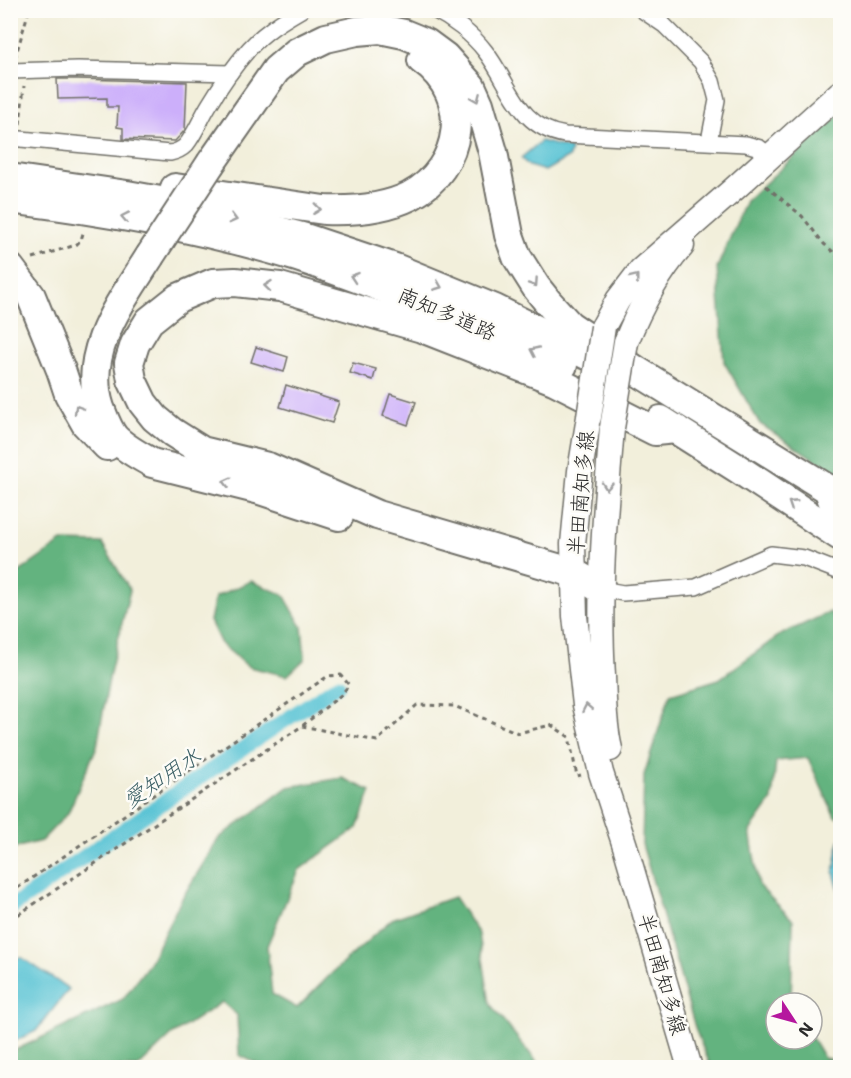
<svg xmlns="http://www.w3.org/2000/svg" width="851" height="1078" font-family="'Shantell Sans','Klee One',sans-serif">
  <rect width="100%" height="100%" fill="#fdfcf7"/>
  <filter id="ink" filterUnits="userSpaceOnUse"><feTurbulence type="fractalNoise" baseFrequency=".0167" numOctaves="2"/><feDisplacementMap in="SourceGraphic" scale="12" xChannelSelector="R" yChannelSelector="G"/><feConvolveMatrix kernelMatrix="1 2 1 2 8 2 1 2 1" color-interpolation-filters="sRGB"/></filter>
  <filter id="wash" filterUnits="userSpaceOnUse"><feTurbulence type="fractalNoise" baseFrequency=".008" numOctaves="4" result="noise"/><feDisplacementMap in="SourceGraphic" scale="24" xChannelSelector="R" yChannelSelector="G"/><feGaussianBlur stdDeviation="1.35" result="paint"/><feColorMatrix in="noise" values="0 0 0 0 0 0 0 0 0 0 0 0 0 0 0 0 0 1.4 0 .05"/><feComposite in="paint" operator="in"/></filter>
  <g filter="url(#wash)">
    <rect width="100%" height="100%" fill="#f2efdb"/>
    <!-- forest -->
    <g fill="#64b37f" stroke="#486f55" stroke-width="1.5">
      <polygon points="840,114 840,474 825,466 760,424 724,362 717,268 746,201"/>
      <polygon points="62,542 102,543 130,590 110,673 97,746 68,813 41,841 11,849 11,578"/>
      <polygon points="251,581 284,595 302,627 305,659 287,676 249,667 221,644 210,621 215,597"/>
      <polygon points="830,612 840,628 840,818 835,817 808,758 776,761 772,800 750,831 759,886 793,920 791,1003 776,1003 776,1039 812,1039 812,1038 824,1058 840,1061 840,1067 711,1067 696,1031 642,844 644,775 670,694 719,679 780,635"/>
      <polygon points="342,778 371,791 357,828 299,870 267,946 272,994 297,1008 333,972 392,919 454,897 479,934 490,1004 541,1067 264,1067 239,1055 237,1015 222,1002 173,1034 138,1067 11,1067 11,1052 123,999 148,965 182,898 219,838 288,787"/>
    </g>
    <!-- water -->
    <g fill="#58c3d4" stroke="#427780" stroke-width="1.5">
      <polygon points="541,141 571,149 569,157 545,171 529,166 521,158"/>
      <polygon points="840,840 840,893 834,873 839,841"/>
      <polygon points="21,957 69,989 36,1031 11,1043 11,961"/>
    </g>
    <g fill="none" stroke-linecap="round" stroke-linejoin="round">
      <!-- canal -->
      <polyline stroke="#58c3d4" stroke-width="15" points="10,908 178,792 338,685"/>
    </g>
    <g id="blocks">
      <!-- building -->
      <g fill="#ccaffa">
        <polygon points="57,79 78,79 187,82 185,130 175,141 123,139 123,128 117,127 118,107 107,107 107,98 58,99"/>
        <polygon points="256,347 288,357 284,372 251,362"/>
        <polygon points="353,363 376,369 373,380 350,373"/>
        <polygon points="286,385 339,402 332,423 280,407"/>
        <polygon points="390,394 416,402 408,425 383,416"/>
      </g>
    </g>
  </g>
  <g filter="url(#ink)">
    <use href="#blocks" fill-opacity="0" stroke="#717069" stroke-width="1.5"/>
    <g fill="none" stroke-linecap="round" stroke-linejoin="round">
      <!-- minor casing -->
      <g stroke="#717069" stroke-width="18">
        <g id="minor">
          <path d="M434,10C452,19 472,34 485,51C511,84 517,127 565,135L746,144L760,148L770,156"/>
          <polyline points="642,10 664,25 701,62 712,81 717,100 709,141"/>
          <polyline points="10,71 78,69 230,73"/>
          <path d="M10,138L170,153C176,152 181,150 186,145C195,134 201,118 209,105C221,85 234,66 249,49C264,32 282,21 301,10"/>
          <polyline points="601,589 623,593 696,587 771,554 804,558 840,572"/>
        </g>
      </g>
      <!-- primary casing -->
      <g stroke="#717069" stroke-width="27">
        <g id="primary">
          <polyline points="603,327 618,300 641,270 734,189 840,93"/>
          <path d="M626,342C639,310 659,272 682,246"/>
          <polyline points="589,417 580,471 573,544 575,616 585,705 601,773 625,846 690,1068"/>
          <path d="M610,749C604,725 604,700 603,676C598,593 605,511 612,428"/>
        </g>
      </g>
      <!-- motorway casing -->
      <g stroke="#717069" stroke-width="32">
        <g id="motorway">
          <polyline points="211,163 276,70 297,52 326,38 357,31 380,29 404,34 426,43 445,57 471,86 479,104 493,152 509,235 517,257 536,287 548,302 569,325 637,371 828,489 836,509"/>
          <polyline points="10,178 127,195 166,202 302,237 395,268 495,309 587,355"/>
          <path d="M175,188L324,210C353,211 384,209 410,196C463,168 474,96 422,60"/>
          <path d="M10,199C107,211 204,228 297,257C346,273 394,292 442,311C482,327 525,344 563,365"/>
          <path d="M150,256C122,301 81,352 100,408C104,418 107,428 114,437C124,448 140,456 152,463L260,490L339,516"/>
          <polyline points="10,268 31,296 61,370 69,394 86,424 107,446"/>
          <polyline points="661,420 737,468 840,536"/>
          <polyline points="601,589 574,573 377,515 268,467 202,451 172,432 155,418 143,403 132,380 129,363 135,344 149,321 178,298 213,283 235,282 280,287 422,328 554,380 655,431 676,429"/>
        </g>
      </g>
      <!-- path -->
      <g stroke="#717069" stroke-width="3" stroke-dasharray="4.5 4.5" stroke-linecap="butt">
        <polyline points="15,58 29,10"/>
        <polyline points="20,124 24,86"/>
        <polyline points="766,186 802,216 824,244 840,258"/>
        <polyline points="33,258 76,245 81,240 84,230"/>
        <polyline points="302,726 377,741 417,705 454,706 518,733 551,725 569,737 577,776 581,775"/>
        <polyline points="10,893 328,676 341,675 349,685 341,695 302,726 10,920"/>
      </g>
      <!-- minor -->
      <use href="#minor" stroke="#fff" stroke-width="15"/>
      <!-- primary -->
      <use href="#primary" stroke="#fff" stroke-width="24"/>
      <!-- motorway -->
      <use href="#motorway" stroke="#fff" stroke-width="28"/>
      <!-- primary-bridge casing -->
      <g stroke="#717069" stroke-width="27" stroke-linecap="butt">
        <g id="primary-bridge">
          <polyline points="589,417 603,327"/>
          <polyline points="612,428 626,342"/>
        </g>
      </g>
      <!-- motorway-bridge casing -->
      <g stroke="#717069" stroke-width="32" stroke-linecap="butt">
        <polyline id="motorway-bridge" points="150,256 211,163"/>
      </g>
      <!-- primary-bridge -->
      <use href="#primary-bridge" stroke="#fff" stroke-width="24"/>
      <!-- motorway-bridge -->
      <use href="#motorway-bridge" stroke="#fff" stroke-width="28"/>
    </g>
    <!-- one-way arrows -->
    <defs><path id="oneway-chevron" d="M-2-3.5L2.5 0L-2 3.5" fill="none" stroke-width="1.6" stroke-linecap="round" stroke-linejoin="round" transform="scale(1.5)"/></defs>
    <g stroke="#a0a0a0">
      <use href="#oneway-chevron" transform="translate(476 98) rotate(67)"/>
      <use href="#oneway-chevron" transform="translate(317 209) rotate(7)"/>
      <use href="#oneway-chevron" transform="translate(125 217) rotate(-169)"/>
      <use href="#oneway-chevron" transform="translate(233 219) rotate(15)"/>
      <use href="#oneway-chevron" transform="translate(354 277) rotate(-161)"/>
      <use href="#oneway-chevron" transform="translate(635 278) rotate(-52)"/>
      <use href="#oneway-chevron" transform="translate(534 283) rotate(56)"/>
      <use href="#oneway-chevron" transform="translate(268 286) rotate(-174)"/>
      <use href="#oneway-chevron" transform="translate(438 286) rotate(22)"/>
      <use href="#oneway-chevron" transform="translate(534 351) rotate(-155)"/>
      <use href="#oneway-chevron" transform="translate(78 409) rotate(-120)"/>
      <use href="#oneway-chevron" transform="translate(227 482) rotate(-166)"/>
      <use href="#oneway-chevron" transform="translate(607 486) rotate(95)"/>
      <use href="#oneway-chevron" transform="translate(792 504) rotate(-147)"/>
      <use href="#oneway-chevron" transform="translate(587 708) rotate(-101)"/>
    </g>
  </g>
  <g text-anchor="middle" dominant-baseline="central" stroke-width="5" stroke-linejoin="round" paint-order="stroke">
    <!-- street labels -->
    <g font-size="21" fill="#2b2b2b" stroke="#fdfcf7">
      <text transform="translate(447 314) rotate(23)">南知多道路</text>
      <text transform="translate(581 493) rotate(-85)">半田南知多線</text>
      <text transform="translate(662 974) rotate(74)">半田南知多線</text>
    </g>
    <!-- water labels -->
    <g font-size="22" font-style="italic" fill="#3b6066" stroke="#fdfcf7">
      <text transform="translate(162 778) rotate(-34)">愛知用水</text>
    </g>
  </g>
  <!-- margin -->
  <rect width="851" height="1078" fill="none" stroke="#fdfcf7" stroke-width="36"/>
  <!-- north arrow -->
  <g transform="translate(794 1021) rotate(126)"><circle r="28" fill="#fdfcf7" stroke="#a9a8a5" stroke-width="1.5"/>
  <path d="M0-4.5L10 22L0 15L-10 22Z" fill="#b5179e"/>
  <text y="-9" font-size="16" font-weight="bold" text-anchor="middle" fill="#2b2b2b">N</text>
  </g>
</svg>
